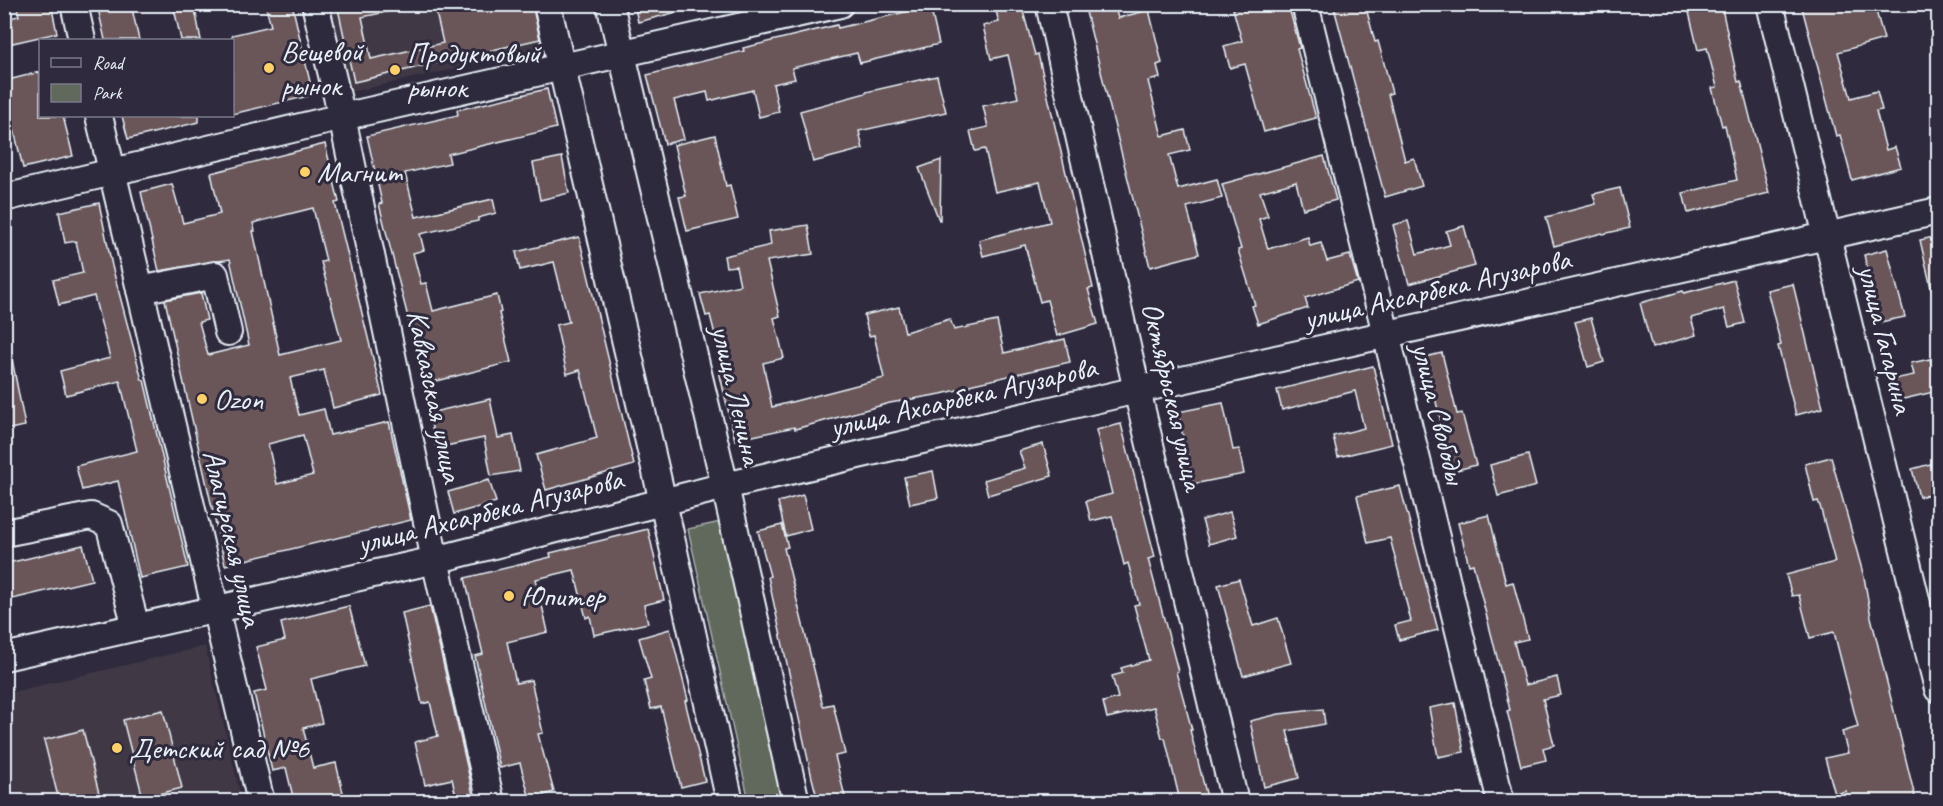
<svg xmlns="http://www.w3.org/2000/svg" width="1943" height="806" font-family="Caveat,sans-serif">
  <rect width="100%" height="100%" fill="#2f2a3d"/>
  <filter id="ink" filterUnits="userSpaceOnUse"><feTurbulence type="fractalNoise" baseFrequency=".0167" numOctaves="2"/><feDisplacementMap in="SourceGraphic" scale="12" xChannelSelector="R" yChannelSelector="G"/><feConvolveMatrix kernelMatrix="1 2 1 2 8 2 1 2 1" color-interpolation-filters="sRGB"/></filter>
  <g filter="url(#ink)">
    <!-- built -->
    <g fill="#413845">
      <polygon points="327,5 542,5 551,47 346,93"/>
      <polygon points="205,646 242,801 5,801 4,694"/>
    </g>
    <!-- green -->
    <polygon fill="#61695c" stroke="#a4adaa" stroke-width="1.5" points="721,522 784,801 749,801 688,529"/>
    <!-- building -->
    <g fill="#6a5758" stroke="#e8f1f8" stroke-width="1.5" fill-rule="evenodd">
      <polygon points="16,4 51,4 57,33 4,45 4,19 19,16"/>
      <polygon points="97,4 131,4 139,40 105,40"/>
      <polygon points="173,4 194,4 201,40 181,40"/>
      <polygon points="265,4 292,4 313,95 232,114 232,35 271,26"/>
      <polygon points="337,4 390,4 391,11 362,17 371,59 443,43 434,4 532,4 540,39 354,82"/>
      <polygon points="634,4 684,4 685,10 638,22"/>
      <polygon points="994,4 1021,4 1035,55 1038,54 1093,288 1088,289 1098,324 1057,336 1047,300 1040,302 1025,245 983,256 979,240 1050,222 1040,182 995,192 985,149 975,151 970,131 988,127 983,106 1018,98 1008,55 991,59 983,26 999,22"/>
      <polygon points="1084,4 1114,4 1118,18 1149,10 1162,63 1157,65 1160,78 1148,81 1162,136 1185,130 1190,150 1169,155 1178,189 1217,179 1222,198 1187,207 1199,254 1150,267"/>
      <polygon points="1248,4 1288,4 1300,48 1297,49 1316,118 1264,132 1245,64 1230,68 1224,46 1242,41 1233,9"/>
      <polygon points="1333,4 1365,4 1375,42 1378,41 1392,93 1388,94 1405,161 1414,158 1422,186 1385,197"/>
      <polygon points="1687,4 1721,4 1738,82 1741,81 1769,193 1688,213 1683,193 1737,180 1725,125 1722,126 1712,88 1717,87 1707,48 1698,50"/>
      <polygon points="1801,4 1874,4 1884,39 1838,52 1851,98 1877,91 1882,110 1876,111 1886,150 1895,147 1901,167 1852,180 1840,135 1836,136"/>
      <polygon points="930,6 939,44 860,63 857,53 792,68 795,79 773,84 779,112 759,117 753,90 709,101 707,92 674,100 684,139 665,144 647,75 744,51 743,48 837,25 838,28"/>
      <polygon points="40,72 40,116 63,116 73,156 23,168 14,130 4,132 4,81"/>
      <polygon points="937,76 946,112 859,131 863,149 813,162 800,111 866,93 866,92"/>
      <polygon points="547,89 556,128 448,154 450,163 405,173 416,217 493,199 496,213 478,218 478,221 420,234 424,250 413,253 421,284 426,283 433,311 497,295 501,312 499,313 511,362 425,384 379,204 382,203 367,136 458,115 457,110"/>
      <polygon points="122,116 199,116 199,122 128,139"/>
      <polygon points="715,135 726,186 730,185 738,219 687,231 679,197 686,196 674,145"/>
      <path d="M325,144L339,202L335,203L382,395L333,408L324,370L290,378L299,415L324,409L330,435L389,422L411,520L225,565L165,300L201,293L207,320L199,322L208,355L249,345L230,259L159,271L141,192L172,184L183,223L220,214L211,173ZM313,208L326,261L321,262L341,340L280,355L253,231H255L253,223ZM303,435L313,475L277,484L268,444Z"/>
      <polygon points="1324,156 1336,200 1303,209 1296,182 1260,192 1268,216 1259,219 1268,249 1308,237 1310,246 1321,243 1327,261 1350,255 1358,282 1305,298 1308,308 1258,324 1252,306 1255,305 1238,250 1241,249 1222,184"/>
      <polygon points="562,157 569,193 540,200 533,163"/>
      <polygon points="941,160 940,220 939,220 919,168"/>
      <polygon points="1620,188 1630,228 1603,234 1602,233 1554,246 1546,217 1596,204 1593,194"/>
      <polygon points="99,203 112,266 142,380 144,380 188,567 140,578 118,481 82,490 76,466 137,451 120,381 66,395 60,371 110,358 94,296 59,305 53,280 83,273 76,241 65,243 59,212"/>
      <polygon points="1408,221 1417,254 1450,245 1446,231 1464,226 1475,266 1409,284 1393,225"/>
      <polygon points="808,225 813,254 767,261 780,316 774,318 784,358 763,363 772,407 884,378 874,335 869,336 864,315 899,307 905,332 950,319 954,330 997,321 1004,353 1065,339 1070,362 969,385 970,387 941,394 890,403 795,429 794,427 735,440 719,371 724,370 710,315 706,316 700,294 740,285 736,266 726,267 724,256 771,245 769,231"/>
      <polygon points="1938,236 1938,292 1932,292 1920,240"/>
      <polygon points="579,237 634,465 546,490 536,455 597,438 580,370 567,374 556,325 569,322 554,262 520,270 516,252"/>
      <polygon points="1887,249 1905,317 1880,322 1864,255"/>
      <polygon points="1734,280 1745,323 1729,327 1724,309 1691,318 1696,335 1652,348 1640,303 1683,291 1684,293"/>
      <polygon points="1793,284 1823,408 1796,415 1778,346 1781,345 1767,290"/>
      <polygon points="1591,318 1604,362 1588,367 1575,322"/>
      <polygon points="1442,353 1457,414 1462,413 1476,465 1453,471 1425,357"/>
      <polygon points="4,359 12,359 25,426 4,430"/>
      <polygon points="1930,359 1938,391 1899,400 1894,379 1914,375 1911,363"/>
      <polygon points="1373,366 1392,444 1338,457 1333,436 1364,428 1355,391 1282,410 1277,390"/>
      <polygon points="490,399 498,438 513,435 520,471 491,476 484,438 436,448 429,413"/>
      <polygon points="1223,403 1233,450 1239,449 1244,474 1193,484 1178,412"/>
      <polygon points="1121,424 1155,557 1148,559 1178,671 1176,672 1192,730 1190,730 1208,801 1180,801 1165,738 1162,738 1154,707 1107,718 1103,702 1118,698 1112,676 1123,673 1121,668 1149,660 1134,605 1139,604 1128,563 1124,565 1112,516 1091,521 1086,501 1112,494 1096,430"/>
      <polygon points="1043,444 1052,476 988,495 984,480 1025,468 1019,451"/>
      <polygon points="1528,455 1536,486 1498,496 1490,465"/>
      <polygon points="1831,457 1864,577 1871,617 1916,801 1848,801 1846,791 1835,794 1825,758 1848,753 1842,732 1858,727 1834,632 1810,638 1799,595 1792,596 1786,575 1835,562 1820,506 1818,501 1814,502 1805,464"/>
      <polygon points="1938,462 1938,492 1919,497 1912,469"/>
      <polygon points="933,471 938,498 910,504 904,477"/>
      <polygon points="489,480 496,502 454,514 448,492"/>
      <polygon points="1400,486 1438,630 1399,640 1395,625 1411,621 1390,538 1368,543 1357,496"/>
      <polygon points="803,495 811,529 786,536 778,502"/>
      <polygon points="1230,512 1237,536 1209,544 1202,520"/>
      <polygon points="1489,515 1506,584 1513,582 1528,639 1514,642 1525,685 1557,677 1561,695 1543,699 1554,745 1543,748 1546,760 1521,766 1507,711 1510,710 1492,637 1473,564 1469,565 1458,523"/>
      <polygon points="782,525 788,547 784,548 823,706 833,704 845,754 835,756 846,801 818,801 812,778 768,577 770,576 758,531"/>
      <polygon points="648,529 664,600 644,605 648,623 594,635 590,616 586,618 574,570 536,579 548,632 507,642 516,683 531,680 543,733 538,734 554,792 530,799 520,763 500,768 475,656 483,654 465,578 551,557 550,553"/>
      <polygon points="83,545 92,580 4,601 4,564"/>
      <polygon points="1239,579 1253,626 1278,618 1291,663 1243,676 1218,585"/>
      <polygon points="349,606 365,666 311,679 322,723 303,728 313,768 336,763 345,801 294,801 286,768 272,771 254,693 267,690 256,647 285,640 281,623"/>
      <polygon points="430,606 469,775 474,801 457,801 452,779 425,785 415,742 438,736 430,702 422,704 402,613"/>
      <polygon points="670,629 688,700 685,701 705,781 681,787 661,707 651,709 644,681 651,679 639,638"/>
      <polygon points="1455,703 1464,752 1438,757 1429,708"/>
      <polygon points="1323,709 1325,724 1287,731 1299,778 1264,787 1250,721 1279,714"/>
      <polygon points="163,710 182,788 143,798 123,720"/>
      <polygon points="83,730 101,801 59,801 44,740"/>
    </g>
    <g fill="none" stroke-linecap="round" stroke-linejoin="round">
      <!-- minor casing -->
      <g stroke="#e8f1f8" stroke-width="30">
        <g id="minor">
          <polyline points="74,4 82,40"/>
          <polyline points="315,4 342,117 435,560 491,802"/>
          <polyline points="547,4 663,502 730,802"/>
          <polyline points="610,4 725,486 796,802"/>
          <polyline points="1049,4 1137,390 1235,802"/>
          <polyline points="1305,4 1501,802"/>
          <polyline points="1770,4 1938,689"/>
          <polyline points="99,116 261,802"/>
          <polyline points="4,198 342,117 840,4"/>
          <polyline points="140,290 215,275 228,332"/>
          <polyline points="4,533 91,516 109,524 136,627"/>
          <polyline points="4,657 435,560 725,486 1137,390 1938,211"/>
        </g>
      </g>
      <!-- minor -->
      <use href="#minor" stroke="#2f2a3d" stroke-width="26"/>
    </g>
  </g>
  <!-- markers -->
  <g fill="#ffd166" stroke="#2f2a3d" stroke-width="2">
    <circle cx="269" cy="68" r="6"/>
    <circle cx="395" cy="70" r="6"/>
    <circle cx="305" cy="172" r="6"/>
    <circle cx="202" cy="399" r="6"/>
    <circle cx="509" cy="596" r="6"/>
    <circle cx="117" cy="748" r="6"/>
  </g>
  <g text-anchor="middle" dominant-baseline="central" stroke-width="6" stroke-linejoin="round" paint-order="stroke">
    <!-- poi labels -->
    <g font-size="30" fill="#e8f1f8" stroke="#2f2a3d" text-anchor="start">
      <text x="281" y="51">Вещевой<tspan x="281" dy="34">рынок</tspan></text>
      <text x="407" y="53">Продуктовый<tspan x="407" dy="34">рынок</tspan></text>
      <text x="317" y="172">Магнит</text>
      <text x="214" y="399">Ozon</text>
      <text x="521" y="596">Юпитер</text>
      <text x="129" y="748">Детский сад №6</text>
    </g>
    <!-- street labels -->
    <g font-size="30" fill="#e8f1f8" stroke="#2f2a3d">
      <text transform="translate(1437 289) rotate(-13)">улица Ахсарбека Агузарова</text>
      <text transform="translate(1886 339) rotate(76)">улица Гагарина</text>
      <text transform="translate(737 395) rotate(77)">улица Ленина</text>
      <text transform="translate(435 396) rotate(78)">Кавказская улица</text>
      <text transform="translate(1173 396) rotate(77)">Октябрьская улица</text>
      <text transform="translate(963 397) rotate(-13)">улица Ахсарбека Агузарова</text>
      <text transform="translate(1439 413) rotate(76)">улица Свободы</text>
      <text transform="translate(490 511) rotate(-14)">улица Ахсарбека Агузарова</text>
      <text transform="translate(233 538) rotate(77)">Алагирская улица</text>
    </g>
  </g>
  <!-- margin -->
  <rect width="1943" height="806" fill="none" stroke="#2f2a3d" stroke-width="24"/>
  <rect x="12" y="12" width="1919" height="782" fill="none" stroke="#e8f1f8" stroke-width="2" filter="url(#ink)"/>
  <!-- legend -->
  <rect x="39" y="39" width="195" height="78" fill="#2f2a3d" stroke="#797a88" stroke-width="1.5"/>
  <rect x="51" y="58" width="30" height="9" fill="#2f2a3d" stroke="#797a88" stroke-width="1.5"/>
  <text x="93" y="69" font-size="18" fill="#e8f1f8">Road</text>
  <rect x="51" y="84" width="30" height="18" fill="#61695c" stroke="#797a88" stroke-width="1.5"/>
  <text x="93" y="99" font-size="18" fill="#e8f1f8">Park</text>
</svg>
